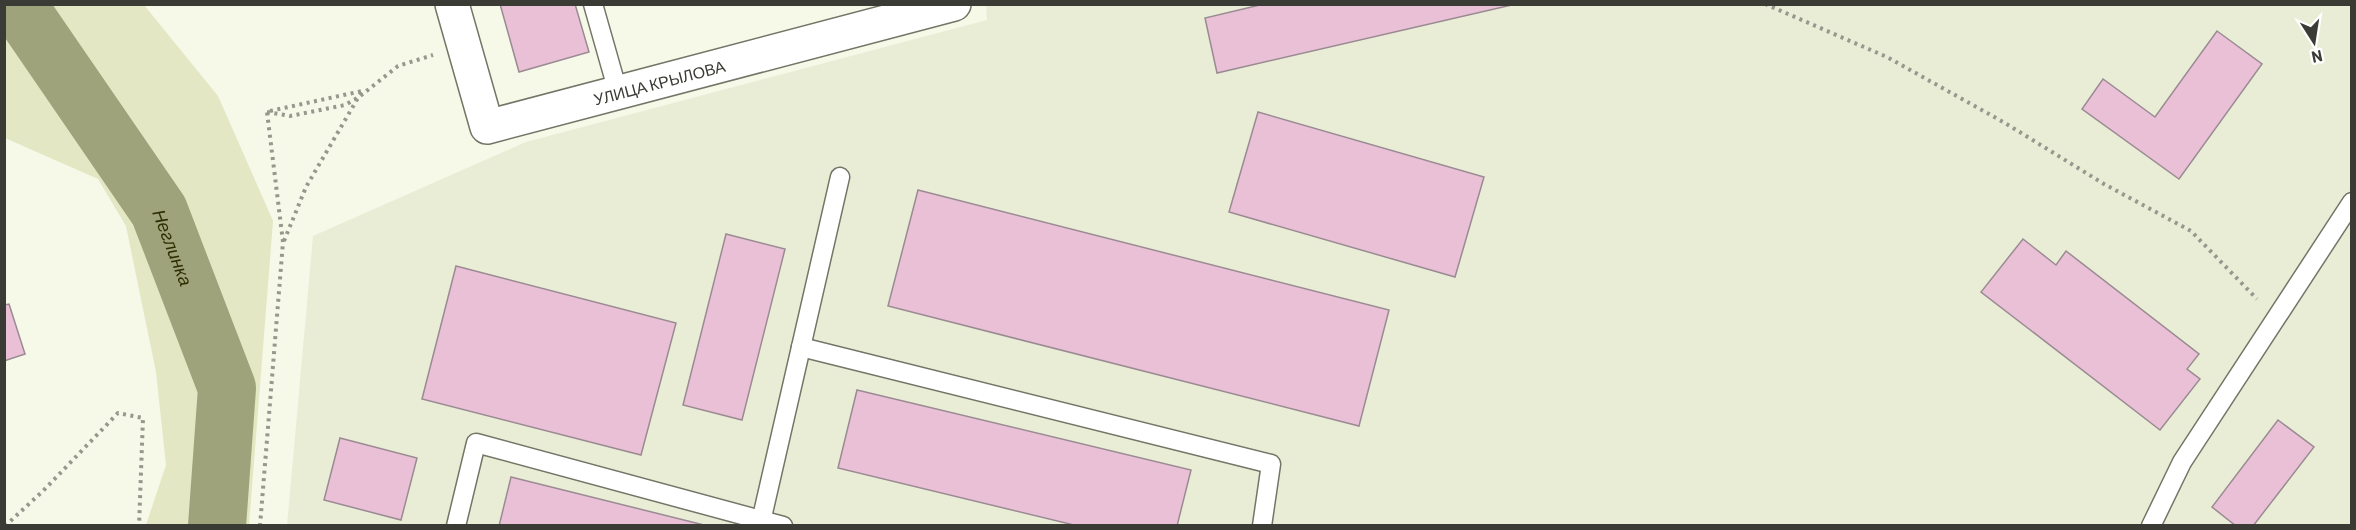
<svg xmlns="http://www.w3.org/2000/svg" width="2356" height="530" font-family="Barlow,sans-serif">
  <rect width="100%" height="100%" fill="#f6f8e8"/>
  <!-- built -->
  <polygon fill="#eaedd6" points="986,5 2351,5 2351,525 287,526 313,236 526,142 987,20"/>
  <!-- green -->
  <polygon fill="#e3e7c3" points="56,5 144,5 218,96 273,221 249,525 146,525 166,465 156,372 126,226 98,179 5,138 5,33"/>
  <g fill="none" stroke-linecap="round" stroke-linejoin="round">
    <!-- river -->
    <path stroke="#9fa37b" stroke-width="58" id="s1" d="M17,4L159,211L227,388L217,526"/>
  </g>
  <!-- building -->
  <g fill="#eac0d6" stroke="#9a8b93" stroke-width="1.5">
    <polygon points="500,4 575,4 589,52 519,72"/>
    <polygon points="1264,4 1516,4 1217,73 1205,18"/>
    <polygon points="2217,31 2262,64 2179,179 2082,109 2103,79 2155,117"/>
    <polygon points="1258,112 1484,177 1455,277 1229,212"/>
    <polygon points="918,190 1389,310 1359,426 888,306"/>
    <polygon points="726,234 785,249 742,420 683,405"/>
    <polygon points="2023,239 2056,265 2066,251 2199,354 2187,369 2200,379 2160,430 1981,292"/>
    <polygon points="456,266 676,323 641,455 422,399"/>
    <polygon points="9,304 25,354 4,361 4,305"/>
    <polygon points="857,390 1191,470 1177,526 1078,526 838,468"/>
    <polygon points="2278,420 2314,447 2253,526 2236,526 2212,507"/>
    <polygon points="340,438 417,458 401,520 324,500"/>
    <polygon points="511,477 708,526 499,526"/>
  </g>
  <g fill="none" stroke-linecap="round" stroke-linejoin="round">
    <!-- lane casing -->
    <g stroke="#747567" stroke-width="21">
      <g id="lane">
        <polyline points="593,4 618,92"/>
        <polyline points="801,347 1271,464 1262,526"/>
        <polyline points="456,526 476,443 783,526"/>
        <polyline points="760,526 840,177"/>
        <polyline points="2151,526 2182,462 2352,202"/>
      </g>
    </g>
    <!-- street casing -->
    <g stroke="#747567" stroke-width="36">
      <g id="street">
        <path id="s2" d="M452,4L487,127L954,4"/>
      </g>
    </g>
    <!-- path -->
    <g stroke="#97988d" stroke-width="4" stroke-dasharray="3 4.5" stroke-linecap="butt">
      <polyline points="1765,4 1887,57 2005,123 2104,184 2191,231 2257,299"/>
      <polyline points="270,111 362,91"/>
      <polyline points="267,112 290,116 345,105 359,97 398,66 433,55"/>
      <polyline points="284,241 306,187 362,91"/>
      <polyline points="5,526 43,491 118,413 143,418 139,526"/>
      <polyline points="260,526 283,242 267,112"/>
    </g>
    <!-- lane -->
    <use href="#lane" stroke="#fff" stroke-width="18"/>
    <!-- street -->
    <use href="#street" stroke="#fff" stroke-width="33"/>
  </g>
  <g text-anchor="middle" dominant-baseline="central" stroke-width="6" stroke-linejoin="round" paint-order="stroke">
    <!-- street labels -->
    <g font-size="16" fill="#3a3b34" stroke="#fff">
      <text stroke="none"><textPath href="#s2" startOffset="306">УЛИЦА КРЫЛОВА</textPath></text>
    </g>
    <!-- water labels -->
    <g font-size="18" font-style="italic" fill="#2d2f00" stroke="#fff">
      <text stroke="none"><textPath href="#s1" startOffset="290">Неглинка</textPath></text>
    </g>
  </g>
  <!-- border -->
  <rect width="2356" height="530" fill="none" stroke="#3a3b34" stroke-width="12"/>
  <!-- north arrow -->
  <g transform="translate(2314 42) rotate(168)" stroke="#ffffff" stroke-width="4.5" paint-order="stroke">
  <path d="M0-4.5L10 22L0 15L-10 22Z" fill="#3a3b34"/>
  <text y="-9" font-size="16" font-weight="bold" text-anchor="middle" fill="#3a3b34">N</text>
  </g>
</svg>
